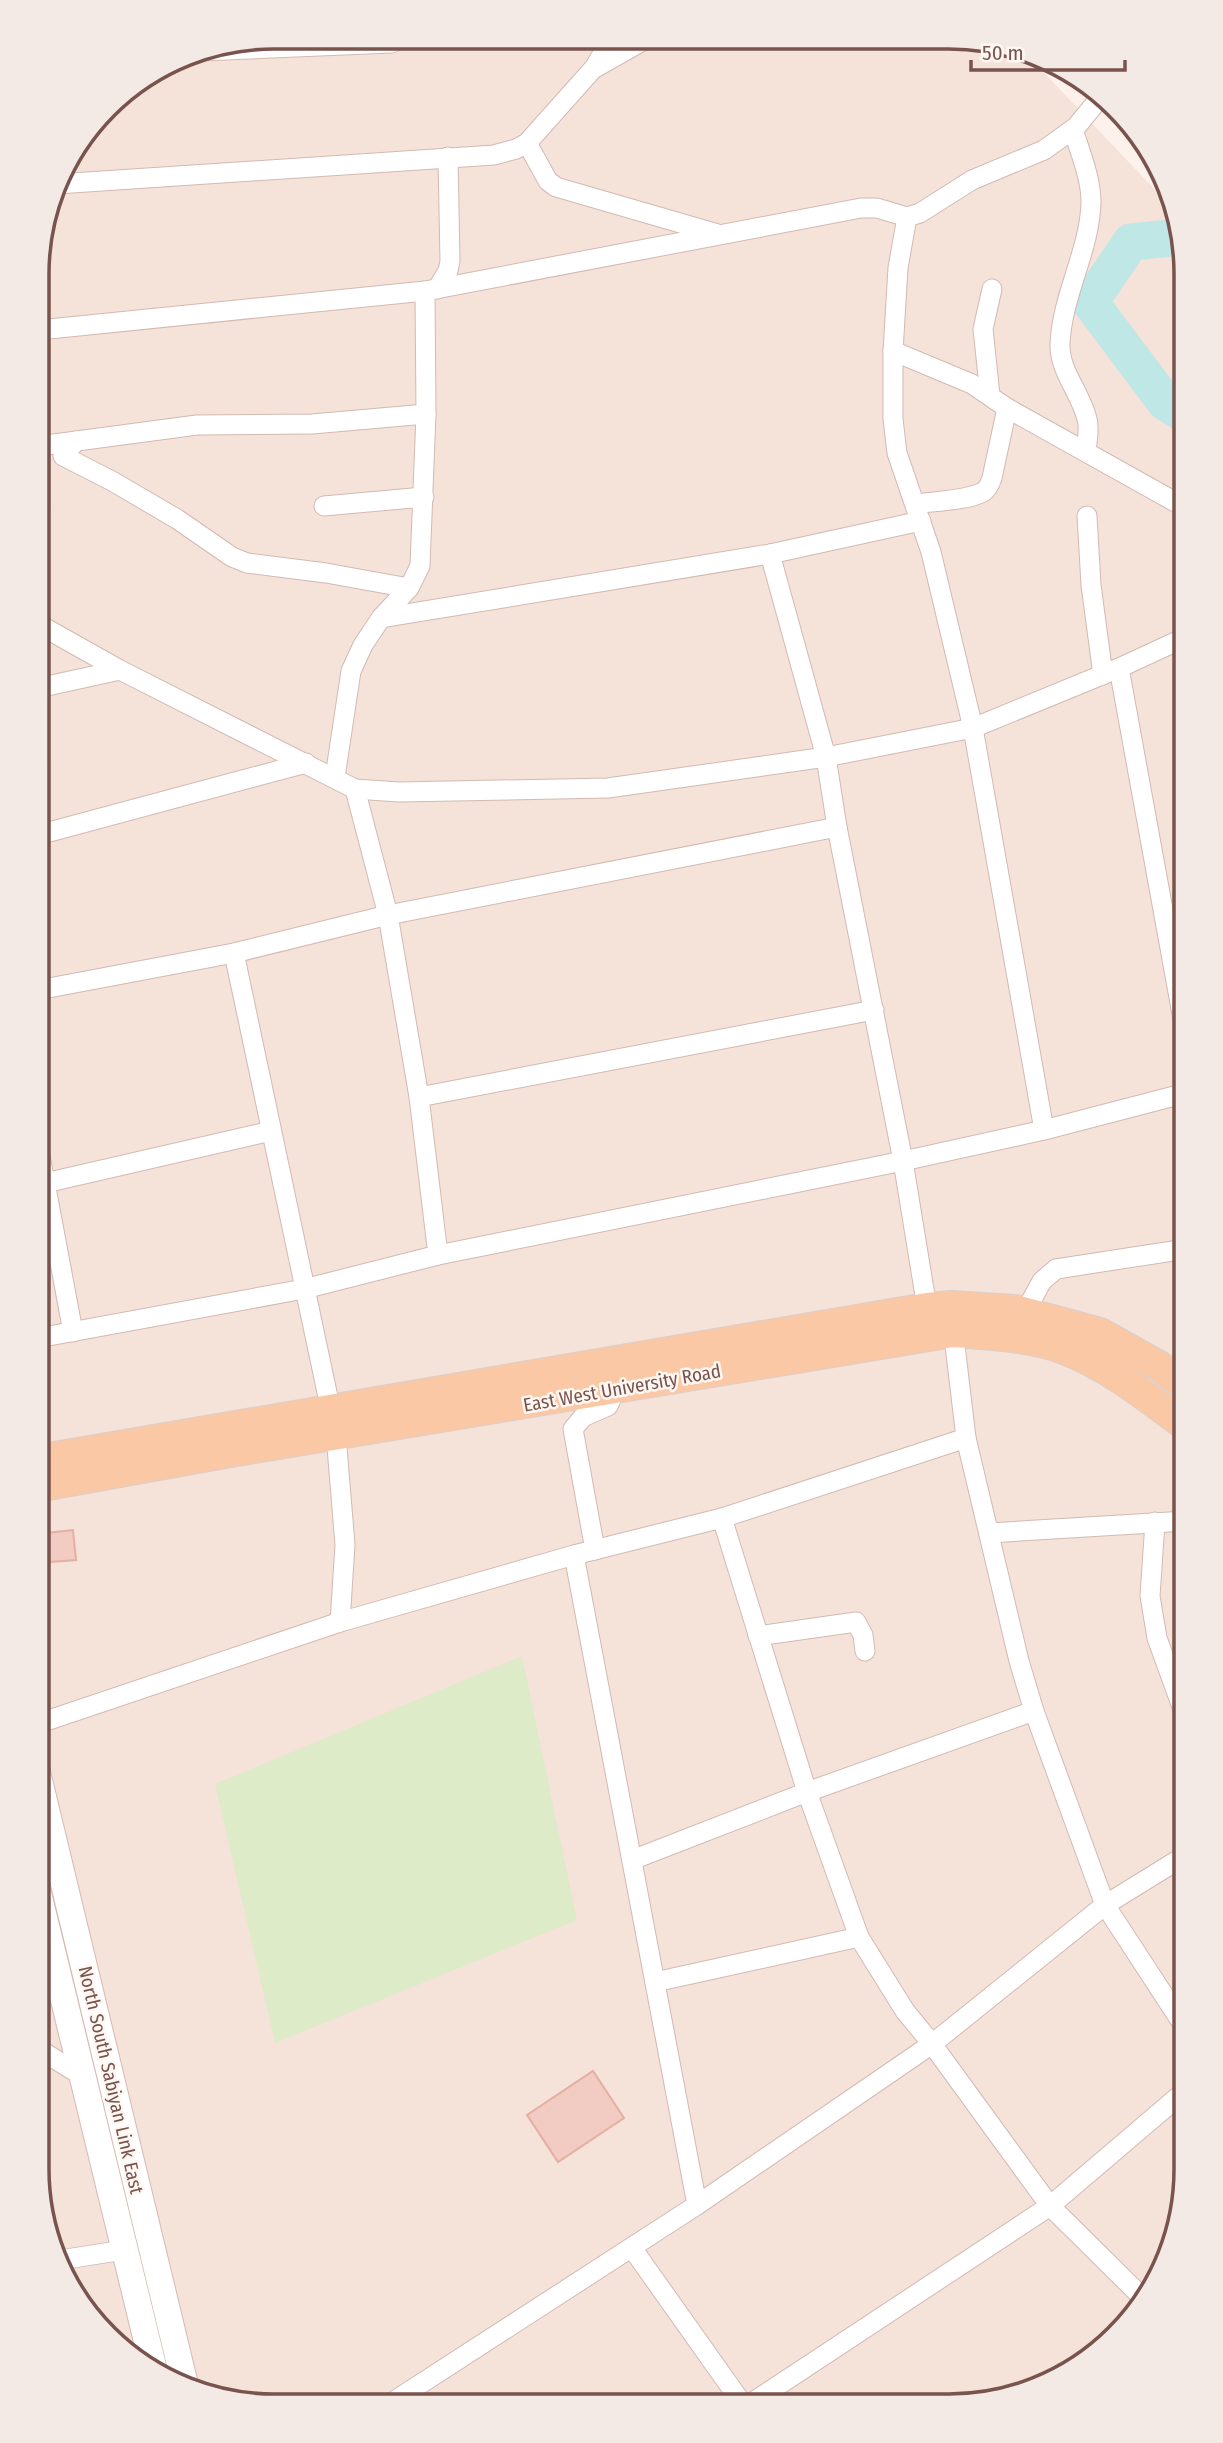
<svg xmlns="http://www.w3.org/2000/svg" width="1223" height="2443" font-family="'Fira Sans Condensed',sans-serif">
  <rect width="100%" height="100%" fill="#fdf2eb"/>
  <!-- residential -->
  <polygon fill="#f5e2d9" points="274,37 995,41 1031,59 1176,212 1186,274 1186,2185 1168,2259 1137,2314 1081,2366 1025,2394 949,2406 243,2404 183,2388 118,2348 49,2245 37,2169 39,243 61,169 117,96 184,55"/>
  <!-- green -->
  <polygon fill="#deebc8" points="522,1656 577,1920 275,2043 215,1784"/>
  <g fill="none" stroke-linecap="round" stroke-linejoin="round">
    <!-- river -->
    <polyline stroke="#bee7e5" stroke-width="37" points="1180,237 1131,242 1090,302 1165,402 1186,415"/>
  </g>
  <!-- building -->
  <g fill="#f2cbc2" stroke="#e5aea2" stroke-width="2">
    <polygon points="73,1530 76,1560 37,1563 37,1534"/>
    <polygon points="593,2071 624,2118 558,2162 527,2115"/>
  </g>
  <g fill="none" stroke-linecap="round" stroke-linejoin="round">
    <!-- minor casing -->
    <g stroke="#d2bab2" stroke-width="21">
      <g id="minor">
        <polyline points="202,51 392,43"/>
        <polyline points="596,65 611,39"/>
        <path d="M1073,129C1080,152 1091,178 1091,202C1090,250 1062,295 1060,344C1059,371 1081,393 1087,419C1090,429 1087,440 1086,451"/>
        <polyline points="527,143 548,181 556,187 718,234"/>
        <polyline points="57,184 494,155 516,149 527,143 593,69 646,39"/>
        <polyline points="907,217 898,268 893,351 893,419 897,453 931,552 973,728 1044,1130"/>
        <polyline points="437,289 448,271 450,261 448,157"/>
        <polyline points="39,330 425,291 861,208 877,208 907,217 920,213 972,180 1044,150 1076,127 1103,94"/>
        <polyline points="893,351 972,384 1007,408 1186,508"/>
        <polyline points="990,395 983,329 992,289"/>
        <polyline points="76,441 63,456 112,481 177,519 232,557 247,563 326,573 409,588"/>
        <polyline points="39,446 197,425 312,424 426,414"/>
        <path d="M915,504C934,501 966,501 983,492C988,489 990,484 992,478L1007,408"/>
        <polyline points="324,506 424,497"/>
        <polyline points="1087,516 1091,585 1103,675"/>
        <polyline points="770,554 826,757 837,827 903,1161 927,1308"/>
        <polyline points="381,618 770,554 921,521"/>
        <polyline points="38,624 120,670 355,789 399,792 608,788 826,757 973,728 1119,668 1186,637"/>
        <polyline points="1119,668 1186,1036"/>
        <polyline points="38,688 120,670"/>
        <polyline points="335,777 351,671 363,645 381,618 409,588 420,566 426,414 425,291"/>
        <polyline points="355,789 388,915 419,1097 438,1255"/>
        <polyline points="38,835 306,763"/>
        <polyline points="234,953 336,1435 345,1545 340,1622"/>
        <polyline points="38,990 234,953 388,915 837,827"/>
        <polyline points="419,1097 874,1010"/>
        <polyline points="38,1145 73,1332"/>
        <polyline points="45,1183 271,1131"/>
        <polyline points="1025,1312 1042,1281 1056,1269 1186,1249"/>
        <polyline points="952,1320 966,1438 1019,1661 1034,1711 1105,1905 1186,2029"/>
        <polyline points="38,1338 304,1289 438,1255 903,1161 1044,1130 1186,1093"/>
        <polyline points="722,1518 807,1792 859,1937 905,2011 932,2044 1050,2206 1145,2300"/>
        <polyline points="1155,1522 1150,1596 1157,1638 1186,1718"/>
        <polyline points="989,1533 1186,1521"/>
        <polyline points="595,1550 573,1429 583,1417 608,1406 616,1389"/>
        <polyline points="574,1555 697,2205"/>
        <polyline points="758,1636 856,1622 863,1635 865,1651"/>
        <polyline points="37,1724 340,1622 574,1555 722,1518 966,1438"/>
        <polyline points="632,1860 807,1792 1034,1711"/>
        <polyline points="655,1982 859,1937"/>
        <polyline points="37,2048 84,2077"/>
        <polyline points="632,2248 744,2406"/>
        <polyline points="60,2260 124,2250"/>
        <polyline points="388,2405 697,2205 932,2044 1105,1905 1186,1855"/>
        <polyline points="747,2406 1050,2206 1186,2090"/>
      </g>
    </g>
    <!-- secondary casing -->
    <g stroke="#d7bab2" stroke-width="28">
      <g id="secondary">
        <polyline points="37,1772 186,2389"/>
        <polyline points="37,1889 154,2370"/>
      </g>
    </g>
    <!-- primary casing -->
    <g stroke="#d9cfcd" stroke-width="32">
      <g id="primary">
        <polyline points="37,1460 927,1308 951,1306 1015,1310 1100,1333 1159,1366 1186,1386"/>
        <path d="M37,1487L236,1451L953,1332C986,1334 1033,1337 1064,1349C1109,1366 1148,1398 1186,1426"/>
      </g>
    </g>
    <!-- minor -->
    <use href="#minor" stroke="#fff" stroke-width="19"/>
    <!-- secondary -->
    <use href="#secondary" stroke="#fff" stroke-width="26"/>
    <!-- primary -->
    <use href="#primary" stroke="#fac8a4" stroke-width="30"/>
  </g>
  <g text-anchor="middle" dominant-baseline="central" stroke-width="5" stroke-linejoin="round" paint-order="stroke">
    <!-- street labels -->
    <g font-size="19" fill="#79534d" stroke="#fff7f2">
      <text transform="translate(622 1388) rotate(-10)">East West University Road</text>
      <text transform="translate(111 2080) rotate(77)">North South Sabiyan Link East</text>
    </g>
  </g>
  <!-- crop -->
  <path d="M0 0H1223V2443H0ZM274 49H949A225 225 0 0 1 1174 274V2169A225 225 0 0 1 949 2394H274A225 225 0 0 1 49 2169V274A225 225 0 0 1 274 49Z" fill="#f4eae5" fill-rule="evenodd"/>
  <path fill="none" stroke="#79534d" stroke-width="3.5" d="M274 49H949A225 225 0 0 1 1174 274V2169A225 225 0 0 1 949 2394H274A225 225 0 0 1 49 2169V274A225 225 0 0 1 274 49Z"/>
  <!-- scale -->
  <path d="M971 60v10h154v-10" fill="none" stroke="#79534d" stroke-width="3.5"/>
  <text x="982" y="60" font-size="21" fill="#79534d" stroke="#fff7f2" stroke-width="5" paint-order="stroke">50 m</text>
</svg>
